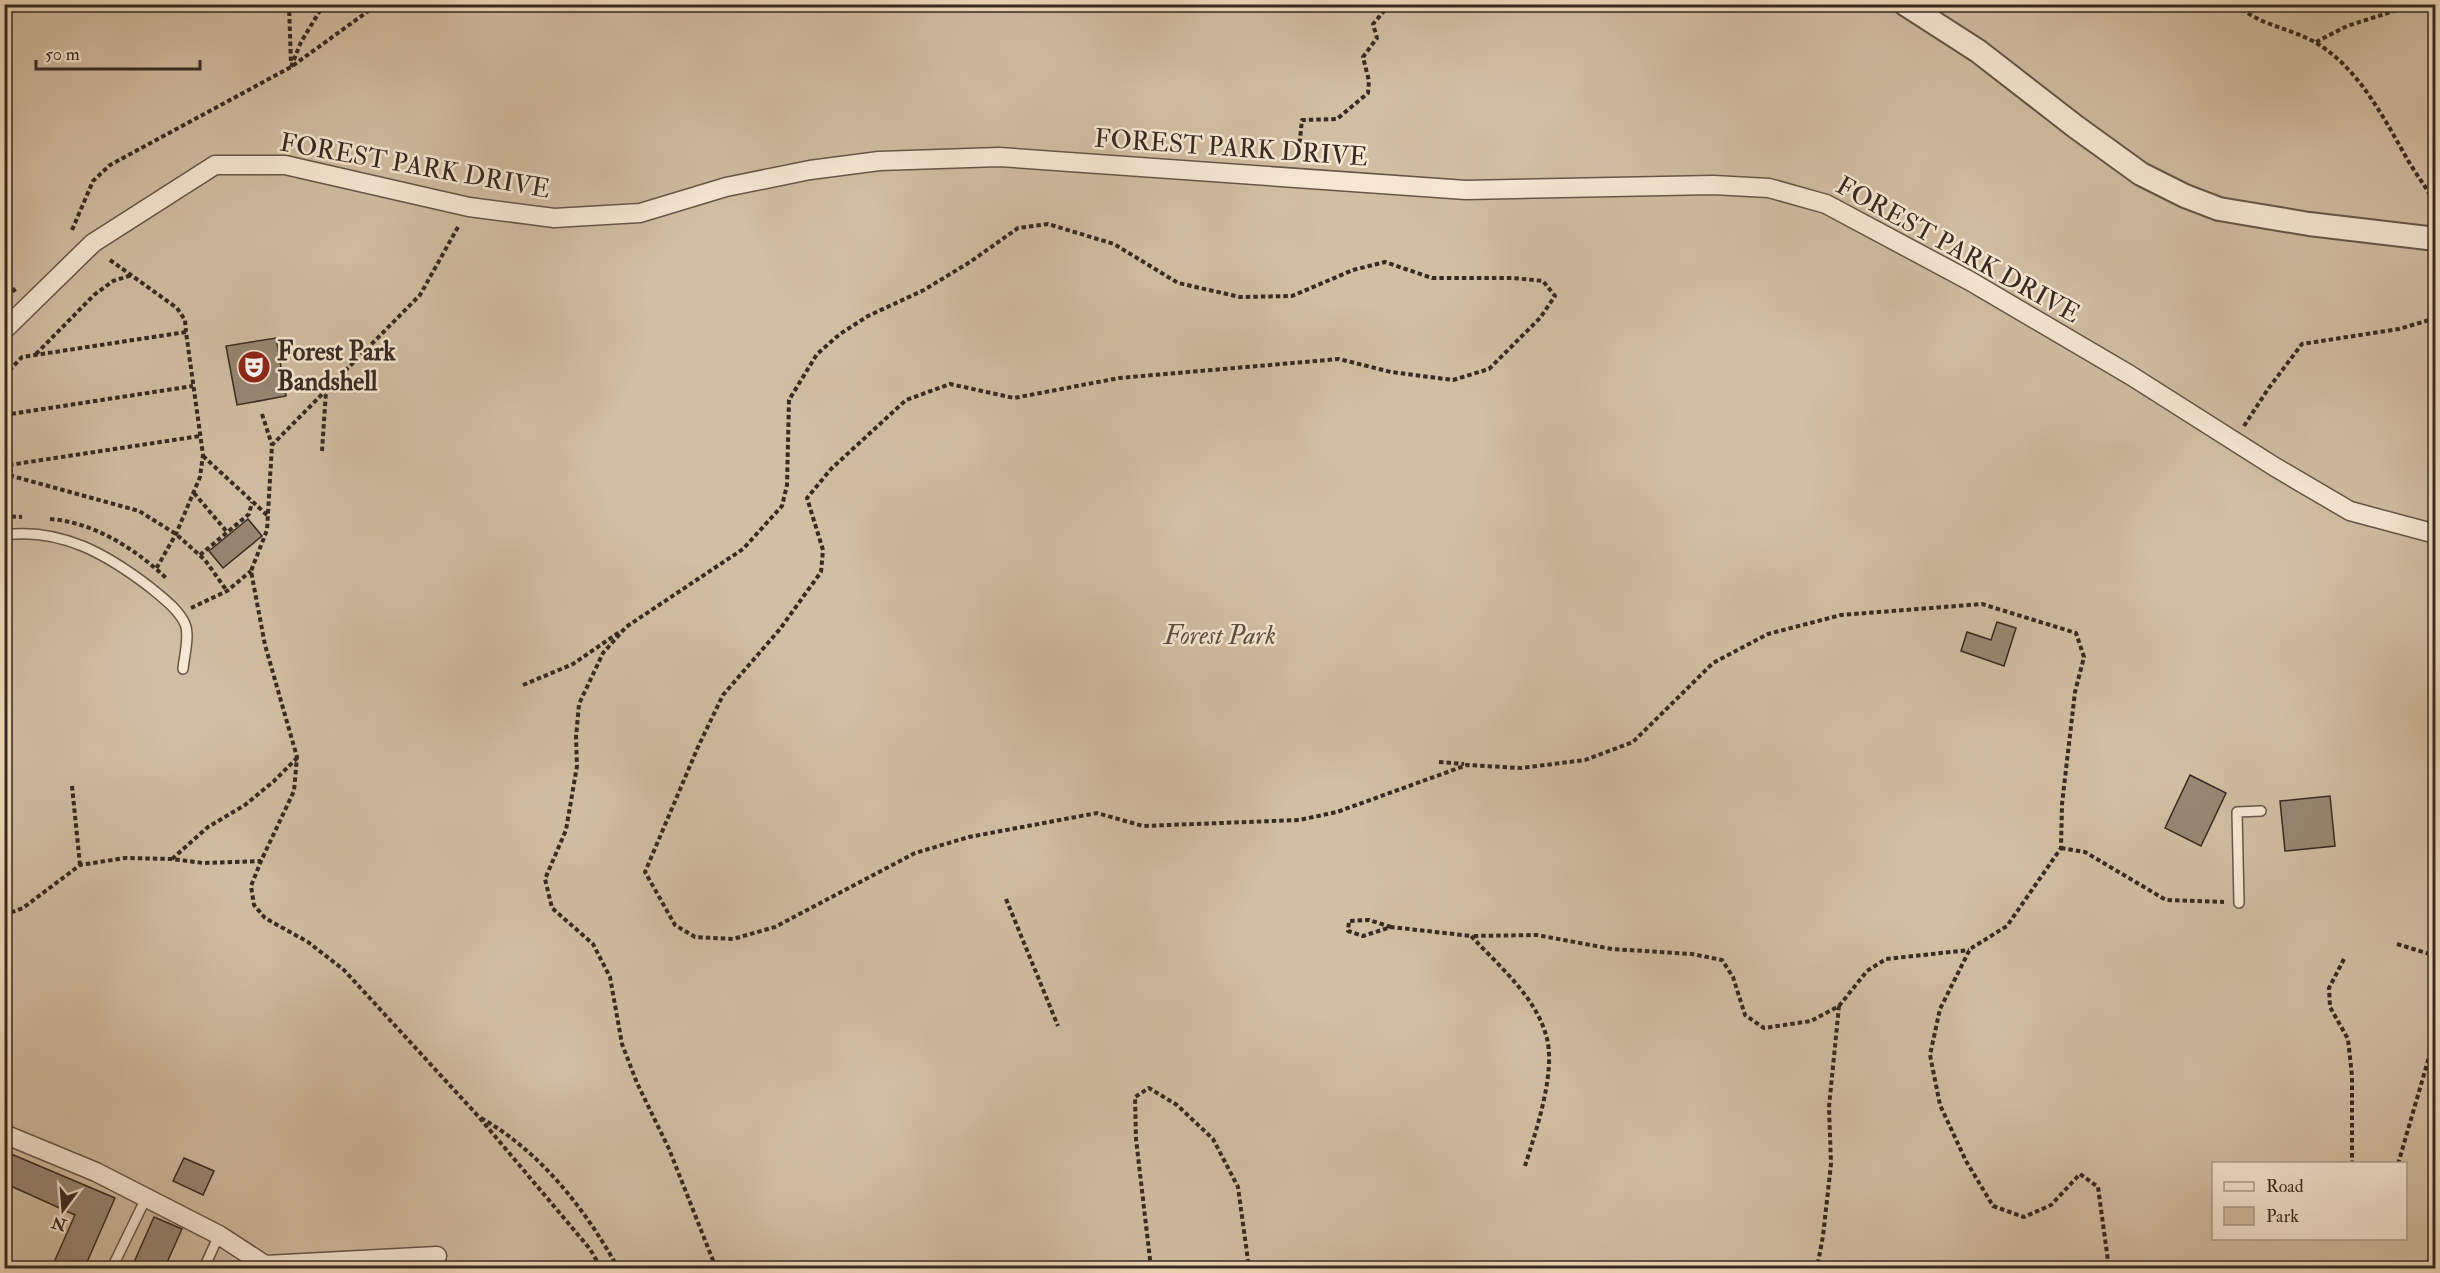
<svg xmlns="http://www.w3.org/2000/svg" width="2440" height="1273" font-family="'IM FELL Double Pica',serif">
  <rect width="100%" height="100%" fill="#f2dcbd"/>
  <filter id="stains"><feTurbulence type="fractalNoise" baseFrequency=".00333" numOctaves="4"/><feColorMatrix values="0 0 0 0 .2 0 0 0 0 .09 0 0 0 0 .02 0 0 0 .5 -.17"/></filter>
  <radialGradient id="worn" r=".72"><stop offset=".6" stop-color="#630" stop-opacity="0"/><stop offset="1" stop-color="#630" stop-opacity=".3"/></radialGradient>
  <!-- green -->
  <path fill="#d2bea3" stroke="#847462" stroke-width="1.5" fill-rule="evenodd" d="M5,5H2435V1268H5ZM2214,1164H2406V1238H2214Z"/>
  <!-- building -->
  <g fill="#988773" stroke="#362a22" stroke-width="1.5">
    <polygon points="276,338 286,396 237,405 226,346"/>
    <polygon points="248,519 262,536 223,568 209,551"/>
    <polygon points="1997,622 2016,628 2004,666 1961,651 1967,632 1991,640"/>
    <polygon points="2190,775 2226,793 2201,846 2165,828"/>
    <polygon points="2330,796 2335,846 2285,851 2280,801"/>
    <polygon points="4,1151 115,1198 84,1269 51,1269 75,1215 4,1183"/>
    <polygon points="184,1158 214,1171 203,1195 173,1181"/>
    <polygon points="154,1217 182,1229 164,1269 131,1269"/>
  </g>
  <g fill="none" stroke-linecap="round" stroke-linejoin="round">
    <!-- service casing -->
    <g stroke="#655649" stroke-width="12">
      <g id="service">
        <path d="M4,535C61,527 108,555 151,588C163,598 179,610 185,624C190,635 184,657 183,669"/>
        <polyline points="2239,903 2237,812 2261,811"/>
        <polyline points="112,1268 146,1198"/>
        <polyline points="204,1268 219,1235"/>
      </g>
    </g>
    <!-- minor casing -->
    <g stroke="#655649" stroke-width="21">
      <g id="minor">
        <polyline points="4,330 93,243 215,165 285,165 469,207 554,218 640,213 726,187 810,170 879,161 999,157 1466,190 1713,185 1769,188 1826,204 1970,281 2130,375 2275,467 2350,511 2436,534"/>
        <polyline points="4,1134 96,1172 219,1235 265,1265 437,1256"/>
      </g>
    </g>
    <!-- tertiary casing -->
    <g stroke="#655649" stroke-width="26">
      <polyline id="tertiary" points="1905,4 1978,51 2076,127 2141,174 2185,196 2219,209 2309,224 2436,239"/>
    </g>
    <!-- path -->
    <g stroke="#362a22" stroke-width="4" stroke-dasharray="4.5 3" stroke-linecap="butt">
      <polyline points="289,4 291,64"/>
      <path d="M2236,4C2261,27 2290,27 2318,44C2361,71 2384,119 2409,162C2418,177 2428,190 2436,205"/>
      <polyline points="2316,42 2347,26 2416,4"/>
      <polyline points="291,67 301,42 324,4"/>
      <polyline points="1298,158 1302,120 1337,119 1368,93 1369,81 1363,57 1377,38 1373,24 1390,4"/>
      <polyline points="458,227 420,295 272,445 267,530 251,571 265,645 297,757 294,791 261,861 251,886 254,905 265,918 308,942 344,970 478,1116 590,1249 601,1268"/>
      <polyline points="72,230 93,181 110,165 291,67 378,4"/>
      <polyline points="110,260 177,308 185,320 186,332"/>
      <polyline points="4,276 16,293"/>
      <polyline points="36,354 94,295 113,281 132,275"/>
      <polyline points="4,376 22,357 186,332 203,455 200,477 176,534 156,569"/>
      <polyline points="262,414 272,445"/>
      <polyline points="4,415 193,386"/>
      <polyline points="2244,426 2268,389 2302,344 2399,329 2436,318"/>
      <polyline points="4,438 12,476"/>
      <polyline points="322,451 326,391"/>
      <polyline points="203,456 267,515"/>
      <polyline points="9,465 200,436"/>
      <polyline points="4,482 12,476 139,511 176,534 205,560 227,591"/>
      <polyline points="194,493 227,532"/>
      <polyline points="4,516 22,517"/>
      <path d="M50,519C93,522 136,549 167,579"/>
      <polyline points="200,555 249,514 252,502"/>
      <polyline points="191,608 227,591 251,571"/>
      <polyline points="523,685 573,664 621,631"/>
      <polyline points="1439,762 1464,764"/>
      <polyline points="72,786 80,865"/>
      <polyline points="2061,848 2085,852 2166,900 2224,902"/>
      <polyline points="172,859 208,827 245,805 274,781 297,758"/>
      <polyline points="1006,899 1058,1026"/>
      <polyline points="4,915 23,908 80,865 125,858 172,859 203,863 261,861"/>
      <polyline points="1391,927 1369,920 1349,921 1348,931 1363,936 1391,927 1471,936"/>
      <polyline points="2397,944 2436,956"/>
      <polyline points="2344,959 2329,988 2330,1007 2348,1039 2352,1076 2352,1164"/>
      <polyline points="1839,1006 1867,971 1886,959 1969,950"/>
      <path d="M481,1118C541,1152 585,1209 618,1268"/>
      <polyline points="2398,1164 2436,1033"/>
      <path d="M1525,1166C1536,1131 1557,1070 1546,1035C1535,996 1498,965 1471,936L1537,935L1612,949L1692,954L1722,960L1733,977L1745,1015L1764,1028L1811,1021L1839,1006L1829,1107L1831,1164L1823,1236L1817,1268"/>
      <polyline points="716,1268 669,1149 637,1083 622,1044 610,977 593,944 552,908 545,879 566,830 577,766 576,737 579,704 603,653 626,627 743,549 782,506 787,485 789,400 817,354 840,334 868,316 924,290 970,262 1018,228 1048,224 1114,244 1178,283 1240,297 1292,296 1353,270 1385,262 1432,278 1513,278 1543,281 1555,296 1540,318 1489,369 1453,380 1391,372 1339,359 1119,378 1014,398 950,384 906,400 831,469 807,498 823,550 821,572 780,629 723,695 698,747 645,872 675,925 695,937 733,939 775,927 915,853 969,837 1097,813 1143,826 1299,820 1337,812 1467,765 1521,768 1585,760 1633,742 1713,663 1768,634 1841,615 1982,604 2076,633 2084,657 2075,692 2062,804 2061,848 2007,926 1970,949 1940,1009 1930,1055 1940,1105 1966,1161 1993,1206 2024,1217 2051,1205 2080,1174 2098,1187 2109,1268"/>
      <polyline points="1151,1268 1136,1139 1135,1097 1149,1088 1177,1105 1213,1139 1238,1187 1249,1268"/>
    </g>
    <!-- service -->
    <use href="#service" stroke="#f7e8d4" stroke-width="9"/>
    <!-- minor -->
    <use href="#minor" stroke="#f7e8d4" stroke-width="18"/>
    <!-- tertiary -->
    <use href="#tertiary" stroke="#f7e8d4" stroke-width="22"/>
  </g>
  <!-- icons -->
  <defs>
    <g id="theatre-disc" transform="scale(1.725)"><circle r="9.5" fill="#8f2418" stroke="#f7e8d4"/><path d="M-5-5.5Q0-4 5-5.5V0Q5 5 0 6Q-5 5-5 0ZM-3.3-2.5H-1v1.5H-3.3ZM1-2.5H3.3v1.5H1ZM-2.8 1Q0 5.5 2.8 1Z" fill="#fff"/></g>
  </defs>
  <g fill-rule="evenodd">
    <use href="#theatre-disc" x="254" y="367"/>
  </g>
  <g text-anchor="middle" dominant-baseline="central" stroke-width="5" stroke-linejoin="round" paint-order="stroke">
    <!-- street labels -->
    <g font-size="26" fill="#362a22" stroke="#f7e8d4">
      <text transform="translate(1231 148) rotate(4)">FOREST PARK DRIVE</text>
      <text transform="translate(415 166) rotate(10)">FOREST PARK DRIVE</text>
      <text transform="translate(1958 250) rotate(29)">FOREST PARK DRIVE</text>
    </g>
    <!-- poi labels -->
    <g font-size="26" font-weight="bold" fill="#362a22" stroke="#f7e8d4" text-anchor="start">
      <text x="277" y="352">Forest Park<tspan x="277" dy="30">Bandshell</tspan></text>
    </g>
    <!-- park labels -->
    <g font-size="26" font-style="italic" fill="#5d4f42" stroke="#f7e8d4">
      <text x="1220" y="636">Forest Park</text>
    </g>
  </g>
  <!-- margin -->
  <rect width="2440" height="1273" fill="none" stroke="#f2dcbd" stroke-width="24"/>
  <rect x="6" y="6" width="2428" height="1261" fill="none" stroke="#362a22" stroke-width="3"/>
  <rect x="12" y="12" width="2416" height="1249" fill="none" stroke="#362a22" stroke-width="1.5"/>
  <!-- legend -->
  <rect x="2212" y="1162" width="195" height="78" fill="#f7e8d4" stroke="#aa9c8d" stroke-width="1.5"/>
  <rect x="2224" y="1182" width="30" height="9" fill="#f7e8d4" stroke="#aa9c8d" stroke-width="1.5"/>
  <text x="2266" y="1192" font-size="18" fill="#362a22">Road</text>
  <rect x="2224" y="1207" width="30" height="18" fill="#d2bea3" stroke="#aa9c8d" stroke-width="1.5"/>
  <text x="2266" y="1222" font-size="18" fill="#362a22">Park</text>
  <!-- north arrow -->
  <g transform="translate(63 1210) rotate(196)" stroke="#f7e8d4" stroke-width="4.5" paint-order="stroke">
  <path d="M0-4.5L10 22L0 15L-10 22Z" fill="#362a22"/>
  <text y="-9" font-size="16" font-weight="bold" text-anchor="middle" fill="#362a22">N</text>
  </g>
  <!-- scale -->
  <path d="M36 60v9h164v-9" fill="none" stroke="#362a22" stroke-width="3"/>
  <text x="45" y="60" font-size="18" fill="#362a22" stroke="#f7e8d4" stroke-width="4.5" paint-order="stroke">50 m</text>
  <rect width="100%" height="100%" filter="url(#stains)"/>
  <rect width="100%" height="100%" fill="url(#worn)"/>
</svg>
